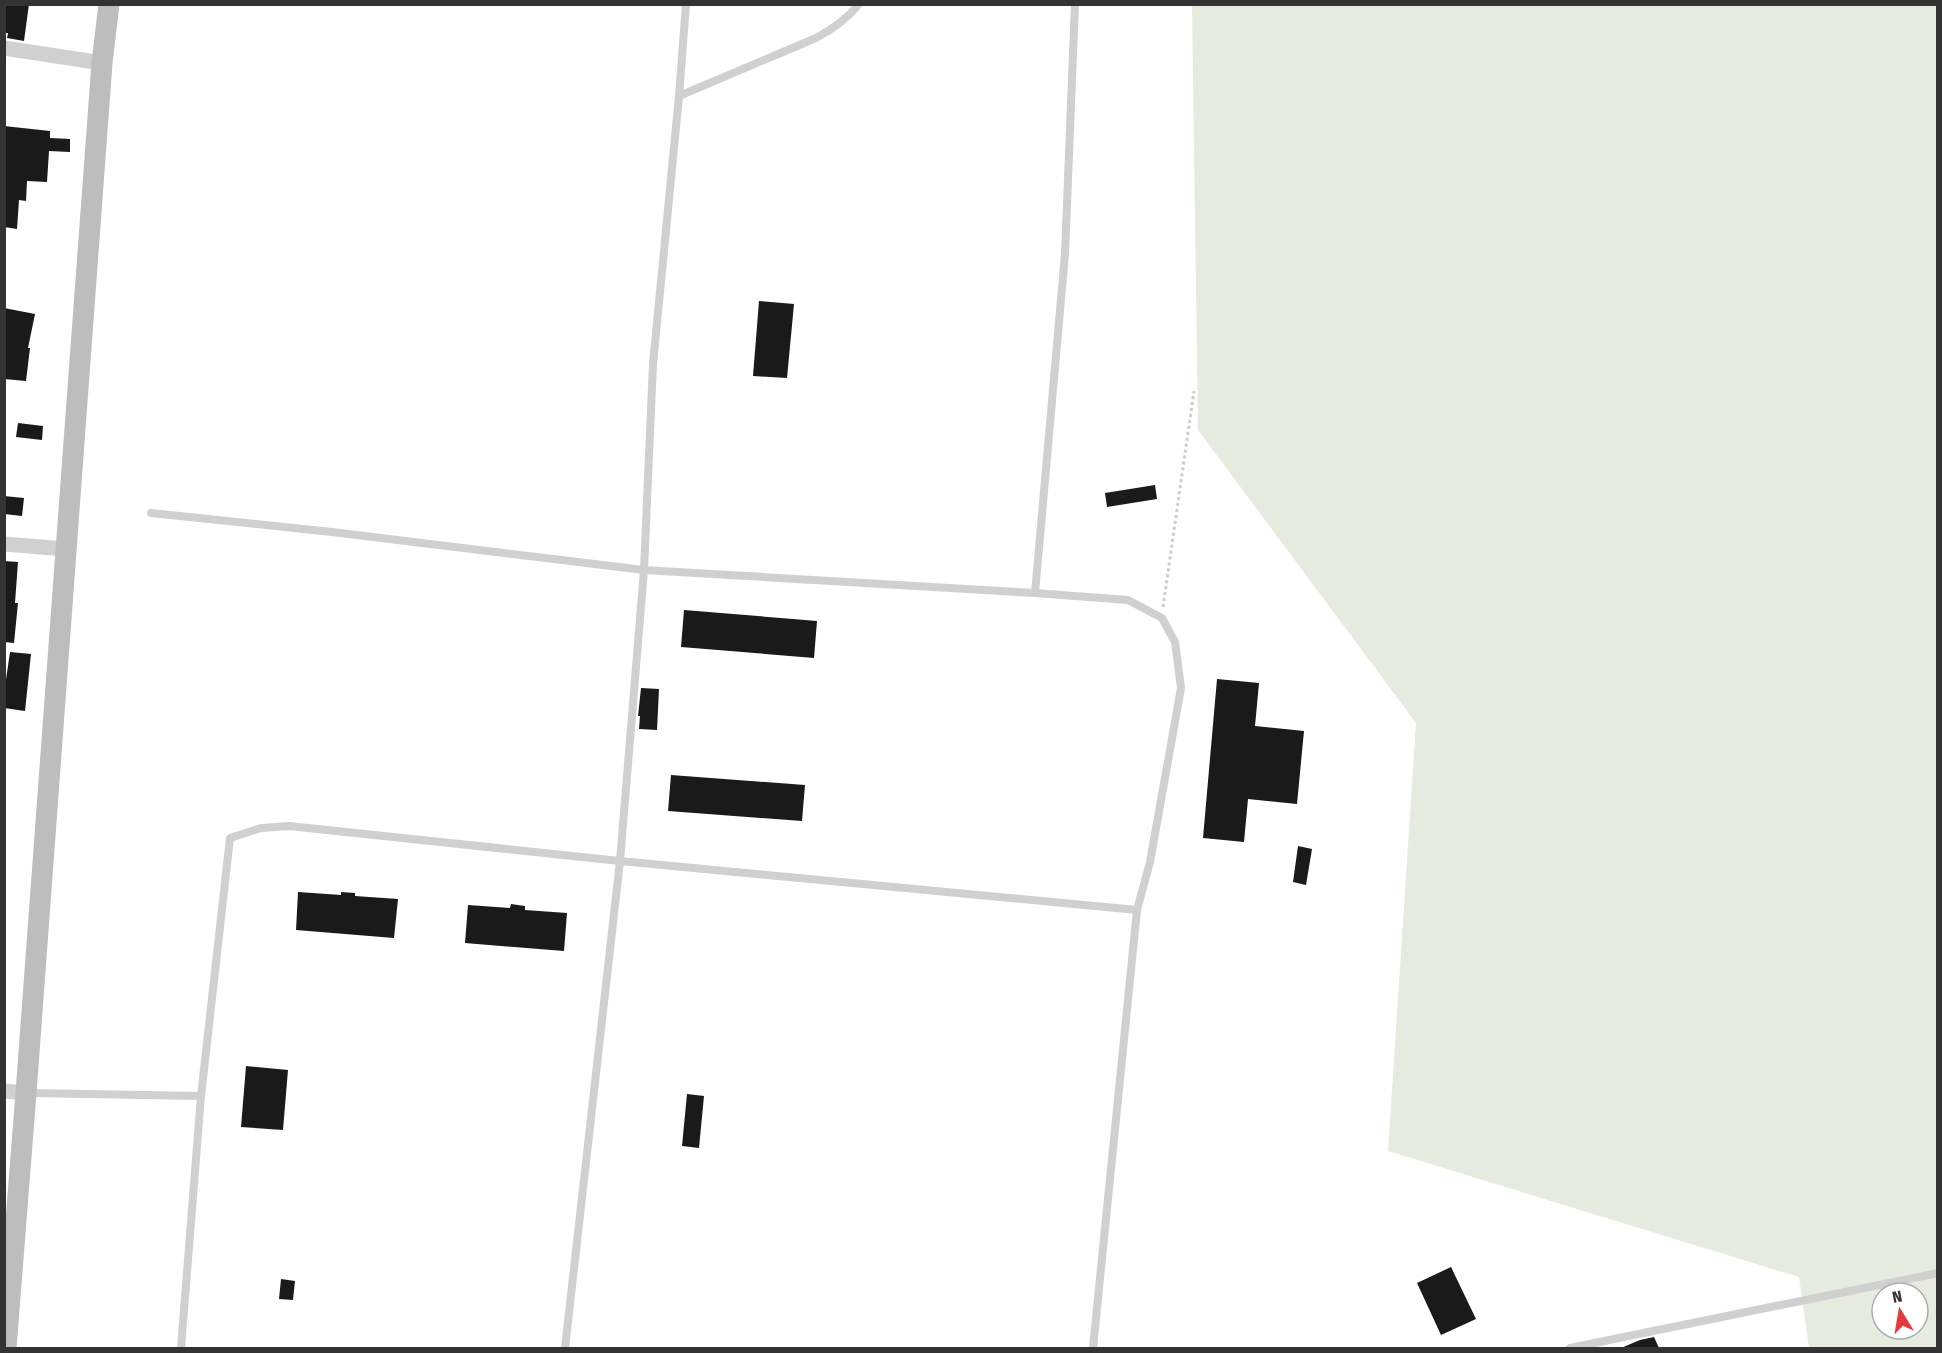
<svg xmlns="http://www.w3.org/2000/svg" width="1942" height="1353" font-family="'Fira Sans Condensed',sans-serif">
  <rect width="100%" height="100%" fill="#fff"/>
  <!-- green -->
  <path fill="#e5ecdf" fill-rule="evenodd" d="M1192,5H1937V1348H1809L1799,1277L1388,1151L1416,723L1198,430ZM1882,1293H1918V1329H1882Z"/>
  <!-- building -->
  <g fill="#1a1a1a">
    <polygon points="4,4 29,4 24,41 7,38 8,33 4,33"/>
    <polygon points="4,126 50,131 50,138 70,139 70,152 49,151 47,182 27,181 26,201 19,200 17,229 4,227"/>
    <polygon points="759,301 794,304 787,378 753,376"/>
    <polygon points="4,308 35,314 28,348 30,348 26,381 4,379"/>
    <polygon points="18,423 43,426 42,440 16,437"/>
    <polygon points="1155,485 1157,499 1107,507 1105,493"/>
    <polygon points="4,496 24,498 22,516 4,514"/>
    <polygon points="4,561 18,562 15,603 18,603 14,643 4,642"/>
    <polygon points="684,610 817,621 814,658 681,647"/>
    <polygon points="10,652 31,654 25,711 4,708 4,693"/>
    <polygon points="1217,679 1259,683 1255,726 1304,731 1297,804 1248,799 1244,842 1203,838"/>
    <polygon points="641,688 659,689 657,730 639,729 640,716 638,716"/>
    <polygon points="671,775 805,785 802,821 668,811"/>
    <polygon points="1298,846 1312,849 1306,885 1293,882"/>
    <polygon points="298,892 341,895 341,892 355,893 355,896 398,899 394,938 296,930"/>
    <polygon points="511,904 525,906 525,910 567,913 564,951 465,943 468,905 510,908"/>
    <polygon points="246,1066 288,1070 283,1130 241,1127"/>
    <polygon points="687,1094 704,1096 699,1148 682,1146"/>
    <polygon points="1451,1267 1476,1319 1441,1335 1417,1283"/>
    <polygon points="281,1279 295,1281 293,1300 279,1299"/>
    <polygon points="1654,1337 1659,1348 1621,1348 1640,1340"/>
  </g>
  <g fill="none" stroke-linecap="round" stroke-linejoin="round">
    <!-- path -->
    <polyline stroke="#cdcdcd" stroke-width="3" stroke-dasharray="3 3" stroke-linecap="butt" points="1163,607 1194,391"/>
    <!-- service -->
    <g stroke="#d0d0d0" stroke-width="8">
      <path d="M679,96L816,38C833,29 847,19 859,4"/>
      <polyline points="151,513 332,532 644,570 1035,593 1128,600 1162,618 1175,642 1181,688 1150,862 1137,910"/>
      <polyline points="1035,593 1065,254 1075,4"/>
      <polyline points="29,1093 201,1096 230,838 261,828 289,826 620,861 1137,910 1093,1348"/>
      <polyline points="181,1348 201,1096"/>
      <polyline points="565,1348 620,861 644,570 653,364 679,96 686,4"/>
      <polyline points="1570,1348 1938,1273"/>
    </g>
    <!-- minor -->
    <g stroke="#d0d0d0" stroke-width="15">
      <polyline points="4,48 102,63"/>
      <polyline points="4,544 66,549"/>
      <polyline points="4,1091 26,1093"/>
    </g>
    <!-- secondary -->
    <polyline stroke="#bdbdbd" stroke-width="21" points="6,1348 26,1093 102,63 109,4"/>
  </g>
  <!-- border -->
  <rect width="1942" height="1353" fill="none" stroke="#333333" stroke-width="12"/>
  <!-- north arrow -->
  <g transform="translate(1900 1311) rotate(349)"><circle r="28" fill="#ffffff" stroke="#adadad" stroke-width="1.5"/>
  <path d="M0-4.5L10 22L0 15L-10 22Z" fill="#e6393f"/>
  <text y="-9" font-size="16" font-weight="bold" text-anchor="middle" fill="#333333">N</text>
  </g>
</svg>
